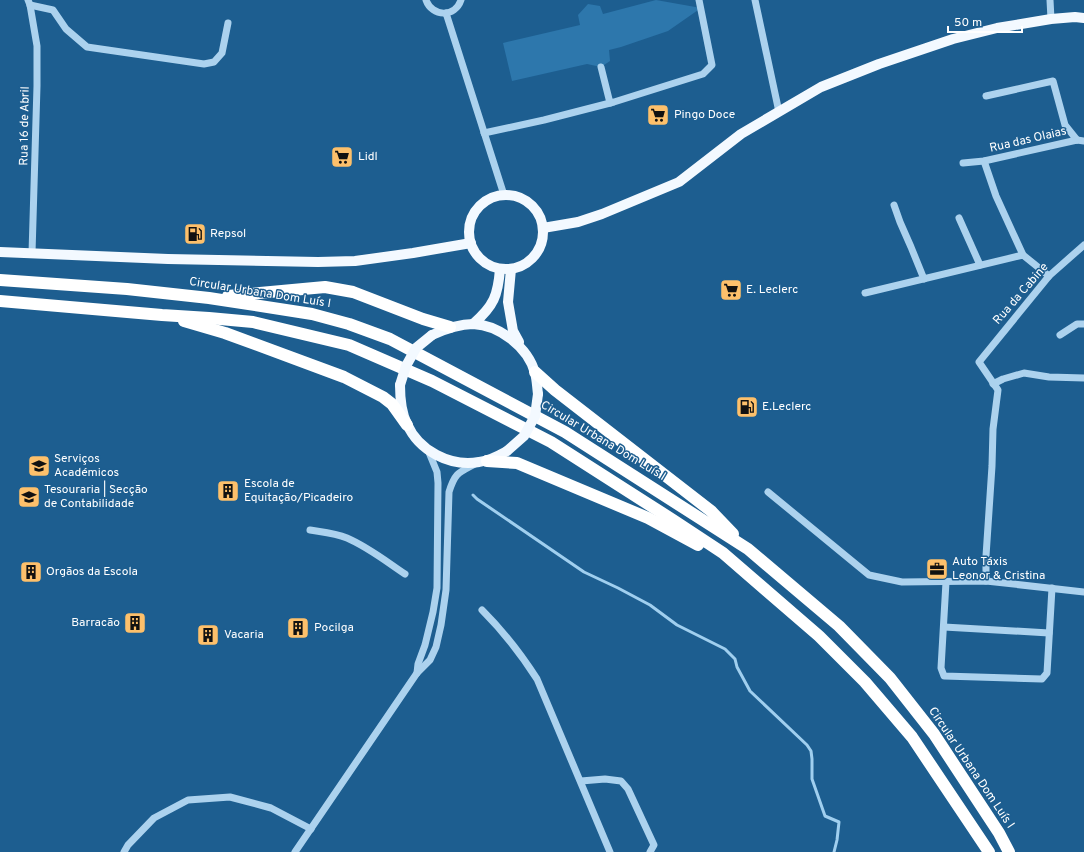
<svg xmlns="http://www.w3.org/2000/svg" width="1084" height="852" font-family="Overpass,sans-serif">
  <rect width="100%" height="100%" fill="#1d5e90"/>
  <!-- green -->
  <polygon fill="#2d77ac" points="656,0 701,8 668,31 621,47 609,50 610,61 601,67 587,64 512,81 503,43 580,25 578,15 588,4 600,6 603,14"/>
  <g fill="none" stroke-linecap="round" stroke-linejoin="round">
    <!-- stream -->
    <polyline stroke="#a0cfef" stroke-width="3" points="473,495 477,499 584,572 618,588 650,605 677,625 725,649 735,659 737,667 750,691 807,745 811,751 812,759 812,779 825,816 839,822 837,840 834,852"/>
    <!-- minor -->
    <g stroke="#acd2ee" stroke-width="7">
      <polyline points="28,0 30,5 37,46 37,86 32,253"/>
      <path d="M426,0C432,17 455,18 461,0"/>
      <polyline points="755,0 779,112"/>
      <polyline points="1050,0 1051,19"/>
      <polyline points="30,5 53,10 66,29 87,47 204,64 214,62 222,53 228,23"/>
      <polyline points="446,13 504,195"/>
      <polyline points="601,67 610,103"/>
      <polyline points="986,96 1053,81 1065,125 1077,140"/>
      <polyline points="484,133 544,120 614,102 703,74 712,65 699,0"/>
      <polyline points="984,161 996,196 1023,255 1049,276"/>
      <polyline points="963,163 984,161 1077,140 1084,141"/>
      <polyline points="894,205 900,222 911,247 924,279"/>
      <polyline points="959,218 980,265"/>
      <polyline points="865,293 1023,255"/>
      <polyline points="1060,335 1077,324 1084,324"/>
      <polyline points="993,384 1003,379 1024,373 1049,377 1084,378"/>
      <polyline points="768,492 869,575 902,582 986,581 1084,592"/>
      <path d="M310,530C322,532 335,533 347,538C368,547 387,562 405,574"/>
      <polyline points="986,581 986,556 992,466 993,429 998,390 979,362 1049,276 1084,245"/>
      <polyline points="946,582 941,668 944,676 1042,679 1047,673 1052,588"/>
      <path d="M482,610C503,631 521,654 537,679L610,852"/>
      <polyline points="944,627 1049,633"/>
      <polyline points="417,673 418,664 425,645 433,612 437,588 438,483 437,472 428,450"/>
      <polyline points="581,781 605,779 621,781 628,789 654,845 650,852"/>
      <polyline points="124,852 128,845 154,818 188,800 230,797 271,808 311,829"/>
      <path d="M295,852L417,673L430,660L436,647L441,625L446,590L449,492C455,473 458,473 475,464"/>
    </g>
    <!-- major -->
    <g stroke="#f3f9ff" stroke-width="10">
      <circle cx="506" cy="232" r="37"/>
      <polyline points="543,228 578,222 602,214 679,182 741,134 821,87 879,64 953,39 997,28 1051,19 1075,17 1084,18"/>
      <polyline points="0,252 168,259 318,262 355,261 413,253 471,243"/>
      <polyline points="511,269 508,302 513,331 519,342"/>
      <path d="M473,324C494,306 498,295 500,269"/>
      <path d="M432,335C445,329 458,324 473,324C499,325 528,347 535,373C537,380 537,387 538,394"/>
      <path d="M400,385C400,399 401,412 407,424C419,451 450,467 479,462C489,461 498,456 507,451"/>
    </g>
    <!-- highway -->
    <g stroke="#fff" stroke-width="12">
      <polyline points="0,280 127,289 209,298 312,314 349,324 390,339 565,432 748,549 839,626 890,678 934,734 999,833 1009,852"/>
      <polyline points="228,296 325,287 353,292 423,319 450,327"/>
      <polyline points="0,301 162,315 209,318 253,322 349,345 432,381 551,442 673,520 723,553 819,636 865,682 912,737 989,852"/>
      <polyline points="184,321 225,333 344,377 383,397 392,404 407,425"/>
      <polyline points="535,372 555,390 711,511 733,534"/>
      <polyline points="487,461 517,463 648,518 698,545"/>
    </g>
    <!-- major-bridge -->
    <g stroke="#f3f9ff" stroke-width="10">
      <polyline points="400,385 406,366 416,348 432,335"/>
      <polyline points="507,451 524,436 535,416 538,394"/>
    </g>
  </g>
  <!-- icons -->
  <defs>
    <g id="supermarket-square" transform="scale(1.15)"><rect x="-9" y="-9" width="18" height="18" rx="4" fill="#fdc06b" stroke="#1d5e90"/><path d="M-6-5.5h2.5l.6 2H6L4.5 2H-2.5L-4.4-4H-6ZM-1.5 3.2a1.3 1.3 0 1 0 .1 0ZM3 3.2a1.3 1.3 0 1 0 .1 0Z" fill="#111"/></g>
    <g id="fuel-square" transform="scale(1.15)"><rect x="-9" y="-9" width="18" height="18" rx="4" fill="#fdc06b" stroke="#1d5e90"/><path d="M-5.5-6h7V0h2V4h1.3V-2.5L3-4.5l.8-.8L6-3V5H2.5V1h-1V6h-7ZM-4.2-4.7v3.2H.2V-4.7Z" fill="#111"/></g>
    <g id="university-square" transform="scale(1.15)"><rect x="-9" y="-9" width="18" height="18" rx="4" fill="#fdc06b" stroke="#1d5e90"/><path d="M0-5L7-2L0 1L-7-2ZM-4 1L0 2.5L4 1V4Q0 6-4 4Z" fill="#111"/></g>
    <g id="building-square" transform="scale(1.15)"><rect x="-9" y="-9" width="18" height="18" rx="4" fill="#fdc06b" stroke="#1d5e90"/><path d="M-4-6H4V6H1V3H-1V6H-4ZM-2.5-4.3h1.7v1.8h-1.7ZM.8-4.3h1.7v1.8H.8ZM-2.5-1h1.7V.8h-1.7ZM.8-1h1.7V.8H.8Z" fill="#111"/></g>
    <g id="office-square" transform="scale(1.15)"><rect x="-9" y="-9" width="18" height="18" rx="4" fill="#fdc06b" stroke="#1d5e90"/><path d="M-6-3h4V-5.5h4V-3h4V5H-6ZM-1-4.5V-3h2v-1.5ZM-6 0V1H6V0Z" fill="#111"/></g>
  </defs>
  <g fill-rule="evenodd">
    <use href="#supermarket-square" x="658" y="115"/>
    <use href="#supermarket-square" x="342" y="157"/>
    <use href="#fuel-square" x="195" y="234"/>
    <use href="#supermarket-square" x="731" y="290"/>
    <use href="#fuel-square" x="747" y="407"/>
    <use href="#university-square" x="39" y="466"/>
    <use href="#building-square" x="228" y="491"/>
    <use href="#university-square" x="29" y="497"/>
    <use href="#office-square" x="937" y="569"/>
    <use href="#building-square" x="31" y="572"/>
    <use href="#building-square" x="135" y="623"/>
    <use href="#building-square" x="298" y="628"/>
    <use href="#building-square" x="208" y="635"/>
  </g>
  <g text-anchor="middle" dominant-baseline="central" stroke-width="3" stroke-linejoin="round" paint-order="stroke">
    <!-- poi labels -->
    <g font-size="12" fill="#fff" stroke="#1d5e90" text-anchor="start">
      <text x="674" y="115">Pingo Doce</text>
      <text x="358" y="157">Lidl</text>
      <text x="210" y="234">Repsol</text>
      <text x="746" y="290">E. Leclerc</text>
      <text x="762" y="407">E.Leclerc</text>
      <text x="54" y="459">Serviços<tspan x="54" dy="14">Académicos</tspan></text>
      <text x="244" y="484">Escola de<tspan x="244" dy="14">Equitação/Picadeiro</tspan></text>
      <text x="44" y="490">Tesouraria | Secção<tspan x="44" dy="14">de Contabilidade</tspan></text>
      <text x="952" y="562">Auto Táxis<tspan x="952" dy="14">Leonor &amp; Cristina</tspan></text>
      <text x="46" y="572">Orgãos da Escola</text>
      <text x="120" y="623" text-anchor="end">Barracão</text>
      <text x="314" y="628">Pocilga</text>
      <text x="224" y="635">Vacaria</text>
    </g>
    <!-- street labels -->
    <g font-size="12" fill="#fff" stroke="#1d5e90">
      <text transform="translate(25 126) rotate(-89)">Rua 16 de Abril</text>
      <text transform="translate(1028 140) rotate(-13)">Rua das Olaias</text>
      <text transform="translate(260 293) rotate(9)">Circular Urbana Dom Luís I</text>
      <text transform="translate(1021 294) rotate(-49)">Rua da Cabine</text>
      <text transform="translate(603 441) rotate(31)">Circular Urbana Dom Luís I</text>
      <text transform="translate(971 768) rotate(56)">Circular Urbana Dom Luís I</text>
    </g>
  </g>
  <!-- scale -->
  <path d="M948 26v6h74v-6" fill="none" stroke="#ffffff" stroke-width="2"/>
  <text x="954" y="26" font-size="12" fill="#ffffff" stroke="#1d5e90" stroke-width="3" paint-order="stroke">50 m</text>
</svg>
